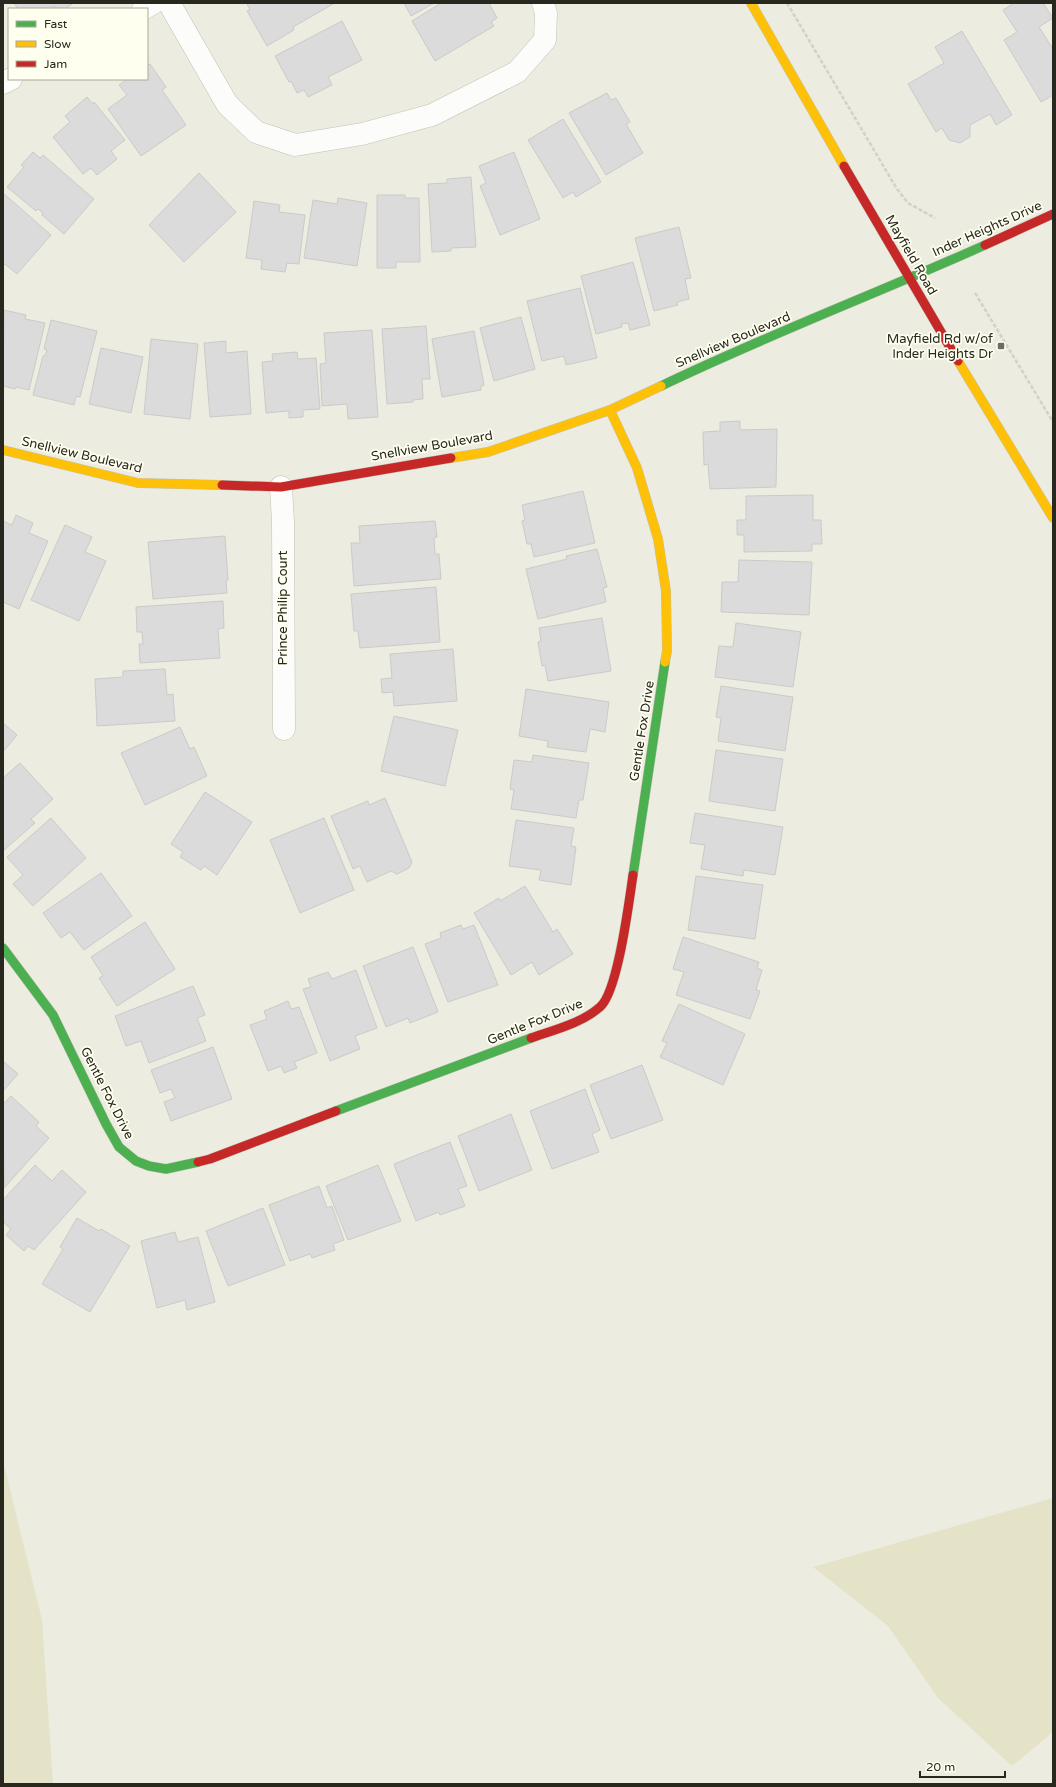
<svg xmlns="http://www.w3.org/2000/svg" width="1056" height="1787" font-family="'Varela Round',sans-serif">
  <rect width="100%" height="100%" fill="#ecece0"/>
  <!-- green -->
  <g fill="#e4e3c8">
    <polygon points="3,1461 42,1620 53,1784 3,1784"/>
    <polygon points="1053,1498 1053,1732 1012,1766 938,1698 888,1626 813,1567"/>
  </g>
  <!-- building -->
  <g fill="#dcdbdb" stroke="#cccac9">
    <polygon points="14,3 74,3 64,9 56,9 54,6 50,9 18,9"/>
    <polygon points="249,3 332,3 333,4 293,27 294,30 267,46 247,11 250,10 247,4"/>
    <polygon points="404,3 434,3 411,16"/>
    <polygon points="441,3 489,3 497,18 491,22 494,26 435,61 412,21"/>
    <polygon points="1014,3 1043,3 1053,18 1039,27 1053,49 1053,95 1041,102 1004,40 1017,32 1003,10"/>
    <polygon points="342,21 362,60 328,77 332,85 308,97 304,90 297,93 291,81 289,82 275,56"/>
    <polygon points="962,31 1012,115 996,125 990,114 970,125 970,137 960,143 949,140 942,128 936,132 908,84 944,63 935,47"/>
    <polygon points="150,64 166,87 162,90 186,125 141,156 108,109 127,95 119,85 127,79 147,79 147,65"/>
    <polygon points="607,93 611,100 616,98 630,122 626,124 643,153 606,175 569,113"/>
    <polygon points="87,97 93,104 94,102 125,140 111,151 117,159 97,175 91,168 83,174 53,137 70,122 65,116"/>
    <polygon points="563,119 601,182 576,197 573,192 563,198 528,140"/>
    <polygon points="33,152 40,158 43,155 94,199 64,234 42,215 43,213 38,209 36,211 7,187 24,167 21,165"/>
    <polygon points="514,152 540,219 500,235 480,186 486,183 479,166"/>
    <polygon points="199,173 236,212 184,262 149,225"/>
    <polygon points="471,177 476,247 451,248 451,251 432,252 428,184 447,183 447,179"/>
    <polygon points="3,193 51,235 17,274 5,264 3,266"/>
    <polygon points="377,195 405,195 405,198 419,198 420,262 396,262 396,268 377,268"/>
    <polygon points="338,198 367,203 357,266 304,258 313,200 337,204"/>
    <polygon points="254,201 280,205 279,212 305,215 299,264 287,263 285,272 261,269 262,260 246,258"/>
    <polygon points="679,227 691,278 685,279 689,299 677,302 678,305 654,311 635,238"/>
    <polygon points="633,262 650,325 630,330 628,323 621,324 622,327 596,334 581,276"/>
    <polygon points="580,288 597,358 566,365 564,356 542,361 527,301"/>
    <polygon points="4,310 26,315 25,319 45,323 29,390 16,387 15,389 3,386"/>
    <polygon points="521,317 535,369 494,381 480,328"/>
    <polygon points="51,320 97,331 80,397 76,396 74,405 33,395 43,356 45,356 47,350 44,349"/>
    <polygon points="426,326 430,379 422,379 423,399 413,400 413,402 387,404 382,329"/>
    <polygon points="372,330 378,417 348,419 347,404 322,406 320,364 326,363 324,333"/>
    <polygon points="474,331 484,385 481,386 481,390 442,397 432,339"/>
    <polygon points="151,339 198,344 190,419 144,414"/>
    <polygon points="226,341 226,353 247,351 251,414 210,417 204,343"/>
    <polygon points="101,348 143,357 131,413 89,404"/>
    <polygon points="297,352 298,359 316,358 320,409 303,410 303,417 289,418 289,411 266,413 262,362 273,361 272,354"/>
    <polygon points="740,421 740,430 777,429 776,487 710,489 708,464 704,465 703,432 720,431 720,422"/>
    <polygon points="583,491 595,543 534,557 531,544 527,544 522,521 525,520 522,505"/>
    <polygon points="813,495 813,520 821,520 822,544 812,544 812,551 744,552 744,535 737,535 737,520 746,520 746,496"/>
    <polygon points="16,515 33,523 29,533 48,541 19,609 3,602 3,521 12,525"/>
    <polygon points="435,521 437,537 434,538 435,554 439,554 441,579 354,586 351,543 360,543 359,526"/>
    <polygon points="65,525 92,537 85,552 106,561 79,621 31,600"/>
    <polygon points="225,536 228,580 226,581 227,593 153,599 148,542"/>
    <polygon points="597,549 607,587 603,588 606,602 538,619 526,569 567,559 566,556"/>
    <polygon points="739,560 812,562 809,615 721,612 722,582 738,582"/>
    <polygon points="436,587 440,642 360,648 358,631 354,631 351,594"/>
    <polygon points="223,601 224,628 218,629 220,658 140,663 139,644 143,644 142,632 137,632 136,607"/>
    <polygon points="602,618 611,671 548,681 545,665 542,666 538,642 541,641 539,628"/>
    <polygon points="736,623 801,632 793,687 715,677 719,646 733,647"/>
    <polygon points="453,649 457,701 394,706 393,692 382,693 381,679 392,678 390,654"/>
    <polygon points="165,669 167,695 173,694 175,721 97,726 95,679 123,677 123,671"/>
    <polygon points="721,686 793,697 785,751 718,741 721,718 716,717"/>
    <polygon points="526,689 609,702 605,732 590,729 586,752 547,747 548,741 519,736"/>
    <polygon points="394,716 458,730 445,786 381,771"/>
    <polygon points="3,723 17,735 3,752"/>
    <polygon points="180,727 190,749 194,747 207,776 145,805 121,753"/>
    <polygon points="716,750 783,759 775,811 709,801"/>
    <polygon points="533,755 589,763 583,800 579,800 576,818 511,809 514,790 510,789 514,760 532,762"/>
    <polygon points="20,763 53,799 31,819 35,823 3,851 3,778"/>
    <polygon points="205,792 252,822 217,875 204,866 201,870 180,857 183,852 171,844"/>
    <polygon points="385,798 412,862 409,868 397,874 391,871 367,882 360,866 353,869 331,816 368,801 369,805"/>
    <polygon points="695,813 783,827 775,875 744,870 743,876 701,869 705,845 690,843"/>
    <polygon points="51,818 86,858 33,906 13,884 23,875 7,857"/>
    <polygon points="324,818 354,890 300,913 270,840"/>
    <polygon points="516,820 574,828 571,846 576,847 571,885 539,880 541,870 509,866"/>
    <polygon points="101,873 132,916 84,950 70,932 61,938 43,913"/>
    <polygon points="696,876 763,885 755,939 688,930"/>
    <polygon points="525,886 553,932 557,929 573,954 539,975 532,962 511,975 474,913 499,898 500,901"/>
    <polygon points="145,922 175,969 117,1006 99,978 103,976 91,957"/>
    <polygon points="461,925 463,929 474,925 498,985 448,1002 425,944 441,938 440,933"/>
    <polygon points="683,937 759,962 757,968 762,970 756,990 760,991 750,1019 676,995 684,972 673,969"/>
    <polygon points="413,947 438,1012 410,1023 408,1018 386,1027 363,966"/>
    <polygon points="356,970 377,1028 355,1036 360,1049 330,1061 303,989 311,987 308,979 328,972 332,979"/>
    <polygon points="193,986 205,1015 197,1018 206,1041 149,1063 141,1041 126,1046 115,1016"/>
    <polygon points="288,1001 291,1009 299,1007 317,1053 294,1062 297,1068 284,1073 281,1066 268,1071 250,1025 267,1019 264,1011"/>
    <polygon points="679,1004 745,1034 723,1085 660,1057 667,1043 662,1041"/>
    <polygon points="213,1047 232,1099 171,1121 164,1102 175,1098 171,1089 160,1093 151,1070"/>
    <polygon points="3,1061 18,1074 3,1091"/>
    <polygon points="642,1065 663,1120 611,1139 590,1085"/>
    <polygon points="585,1089 600,1130 592,1134 599,1152 552,1169 530,1111"/>
    <polygon points="11,1096 39,1122 36,1126 49,1138 4,1188 3,1104"/>
    <polygon points="511,1114 532,1170 479,1191 458,1136"/>
    <polygon points="450,1142 467,1186 458,1189 465,1206 440,1215 439,1212 416,1221 394,1164"/>
    <polygon points="35,1165 52,1181 62,1170 86,1192 34,1250 28,1246 24,1251 6,1235 11,1229 3,1222 3,1200"/>
    <polygon points="378,1165 401,1221 348,1240 326,1186"/>
    <polygon points="319,1186 327,1208 332,1206 344,1240 333,1244 335,1250 312,1258 310,1254 290,1261 269,1205"/>
    <polygon points="263,1208 285,1265 228,1286 206,1231"/>
    <polygon points="77,1218 99,1231 101,1229 130,1246 90,1312 42,1284 63,1249 60,1247"/>
    <polygon points="175,1232 178,1242 198,1237 215,1302 187,1310 185,1300 157,1308 141,1241"/>
  </g>
  <g fill="none" stroke-linecap="round" stroke-linejoin="round">
    <!-- street casing -->
    <g stroke="#c1c1b6" stroke-width="23">
      <g id="street">
        <polyline points="169,3 227,104 256,132 295,145 362,134 432,115 517,72 545,40 546,13 543,3"/>
        <polyline points="143,9 153,3"/>
        <polyline points="3,83 11,79"/>
        <polyline points="281,487 283,522 284,729"/>
      </g>
    </g>
    <!-- fast casing -->
    <g stroke="#c1c1b6" stroke-width="10">
      <g id="fast">
        <path d="M661,386C767,335 878,293 985,245"/>
        <polyline points="633,875 665,662"/>
        <polyline points="3,948 53,1015 106,1124 119,1147 136,1161 149,1166 166,1169 198,1162"/>
        <polyline points="336,1111 531,1038"/>
      </g>
    </g>
    <!-- slow casing -->
    <g stroke="#c1c1b6" stroke-width="10">
      <g id="slow">
        <polyline points="751,3 844,166"/>
        <polyline points="958,361 1053,518"/>
        <polyline points="610,410 637,468 658,539 666,591 667,651 665,662"/>
        <polyline points="3,450 138,483 222,485"/>
        <polyline points="451,458 488,452 610,410 661,386"/>
      </g>
    </g>
    <!-- jam casing -->
    <g stroke="#c1c1b6" stroke-width="10">
      <g id="jam">
        <polyline points="844,166 958,361"/>
        <polyline points="985,245 1053,214"/>
        <polyline points="222,485 281,487 451,458"/>
        <path d="M531,1038C554,1030 582,1023 600,1007C618,992 629,901 633,875"/>
        <polyline points="198,1162 210,1159 336,1111"/>
      </g>
    </g>
    <!-- path -->
    <g stroke="#d1d1cd" stroke-width="2.5" stroke-dasharray="4 2" stroke-linecap="butt">
      <polyline points="787,3 897,189 908,203 935,218"/>
      <polyline points="975,293 1053,422"/>
    </g>
    <!-- street -->
    <use href="#street" stroke="#fcfcfa" stroke-width="22"/>
    <!-- fast -->
    <use href="#fast" stroke="#4caf50" stroke-width="9"/>
    <!-- slow -->
    <use href="#slow" stroke="#ffc107" stroke-width="9"/>
    <!-- jam -->
    <use href="#jam" stroke="#c62828" stroke-width="9"/>
  </g>
  <!-- markers -->
  <rect fill="#6d6d63" stroke="#fffff0" stroke-width="1.5" x="997" y="342" width="8" height="8" rx="2"/>
  <g text-anchor="middle" dominant-baseline="central" stroke-width="3.5" stroke-linejoin="round" paint-order="stroke">
    <!-- street labels -->
    <g font-size="13" fill="#28281f" stroke="#fffff0">
      <text transform="translate(987 229) rotate(-24)">Inder Heights Drive</text>
      <text transform="translate(911 255) rotate(60)">Mayfield Road</text>
      <text transform="translate(733 340) rotate(-23)">Snellview Boulevard</text>
      <text transform="translate(432 446) rotate(-10)">Snellview Boulevard</text>
      <text transform="translate(82 455) rotate(13)">Snellview Boulevard</text>
      <text transform="translate(283 608) rotate(-90)">Prince Philip Court</text>
      <text transform="translate(642 731) rotate(-81)">Gentle Fox Drive</text>
      <text transform="translate(535 1022) rotate(-22)">Gentle Fox Drive</text>
      <text transform="translate(107 1093) rotate(63)">Gentle Fox Drive</text>
    </g>
    <!-- poi labels -->
    <g font-size="13" fill="#28281f" stroke="#fffff0" text-anchor="end">
      <text x="993" y="339">Mayfield Rd w/of<tspan x="993" dy="15">Inder Heights Dr</tspan></text>
    </g>
  </g>
  <!-- border -->
  <rect width="1056" height="1787" fill="none" stroke="#28281f" stroke-width="8"/>
  <!-- legend -->
  <rect x="8" y="8" width="140" height="72" fill="#fffff0" stroke="#a9a99c"/>
  <rect x="16" y="21" width="20" height="6" fill="#4caf50" stroke="#a9a99c"/>
  <text x="44" y="28" font-size="12" fill="#28281f">Fast</text>
  <rect x="16" y="41" width="20" height="6" fill="#ffc107" stroke="#a9a99c"/>
  <text x="44" y="48" font-size="12" fill="#28281f">Slow</text>
  <rect x="16" y="61" width="20" height="6" fill="#c62828" stroke="#a9a99c"/>
  <text x="44" y="68" font-size="12" fill="#28281f">Jam</text>
  <!-- scale -->
  <path d="M920 1771v6h85v-6" fill="none" stroke="#28281f" stroke-width="2"/>
  <text x="926" y="1771" font-size="12" fill="#28281f" stroke="#fffff0" stroke-width="3" paint-order="stroke">20 m</text>
</svg>
